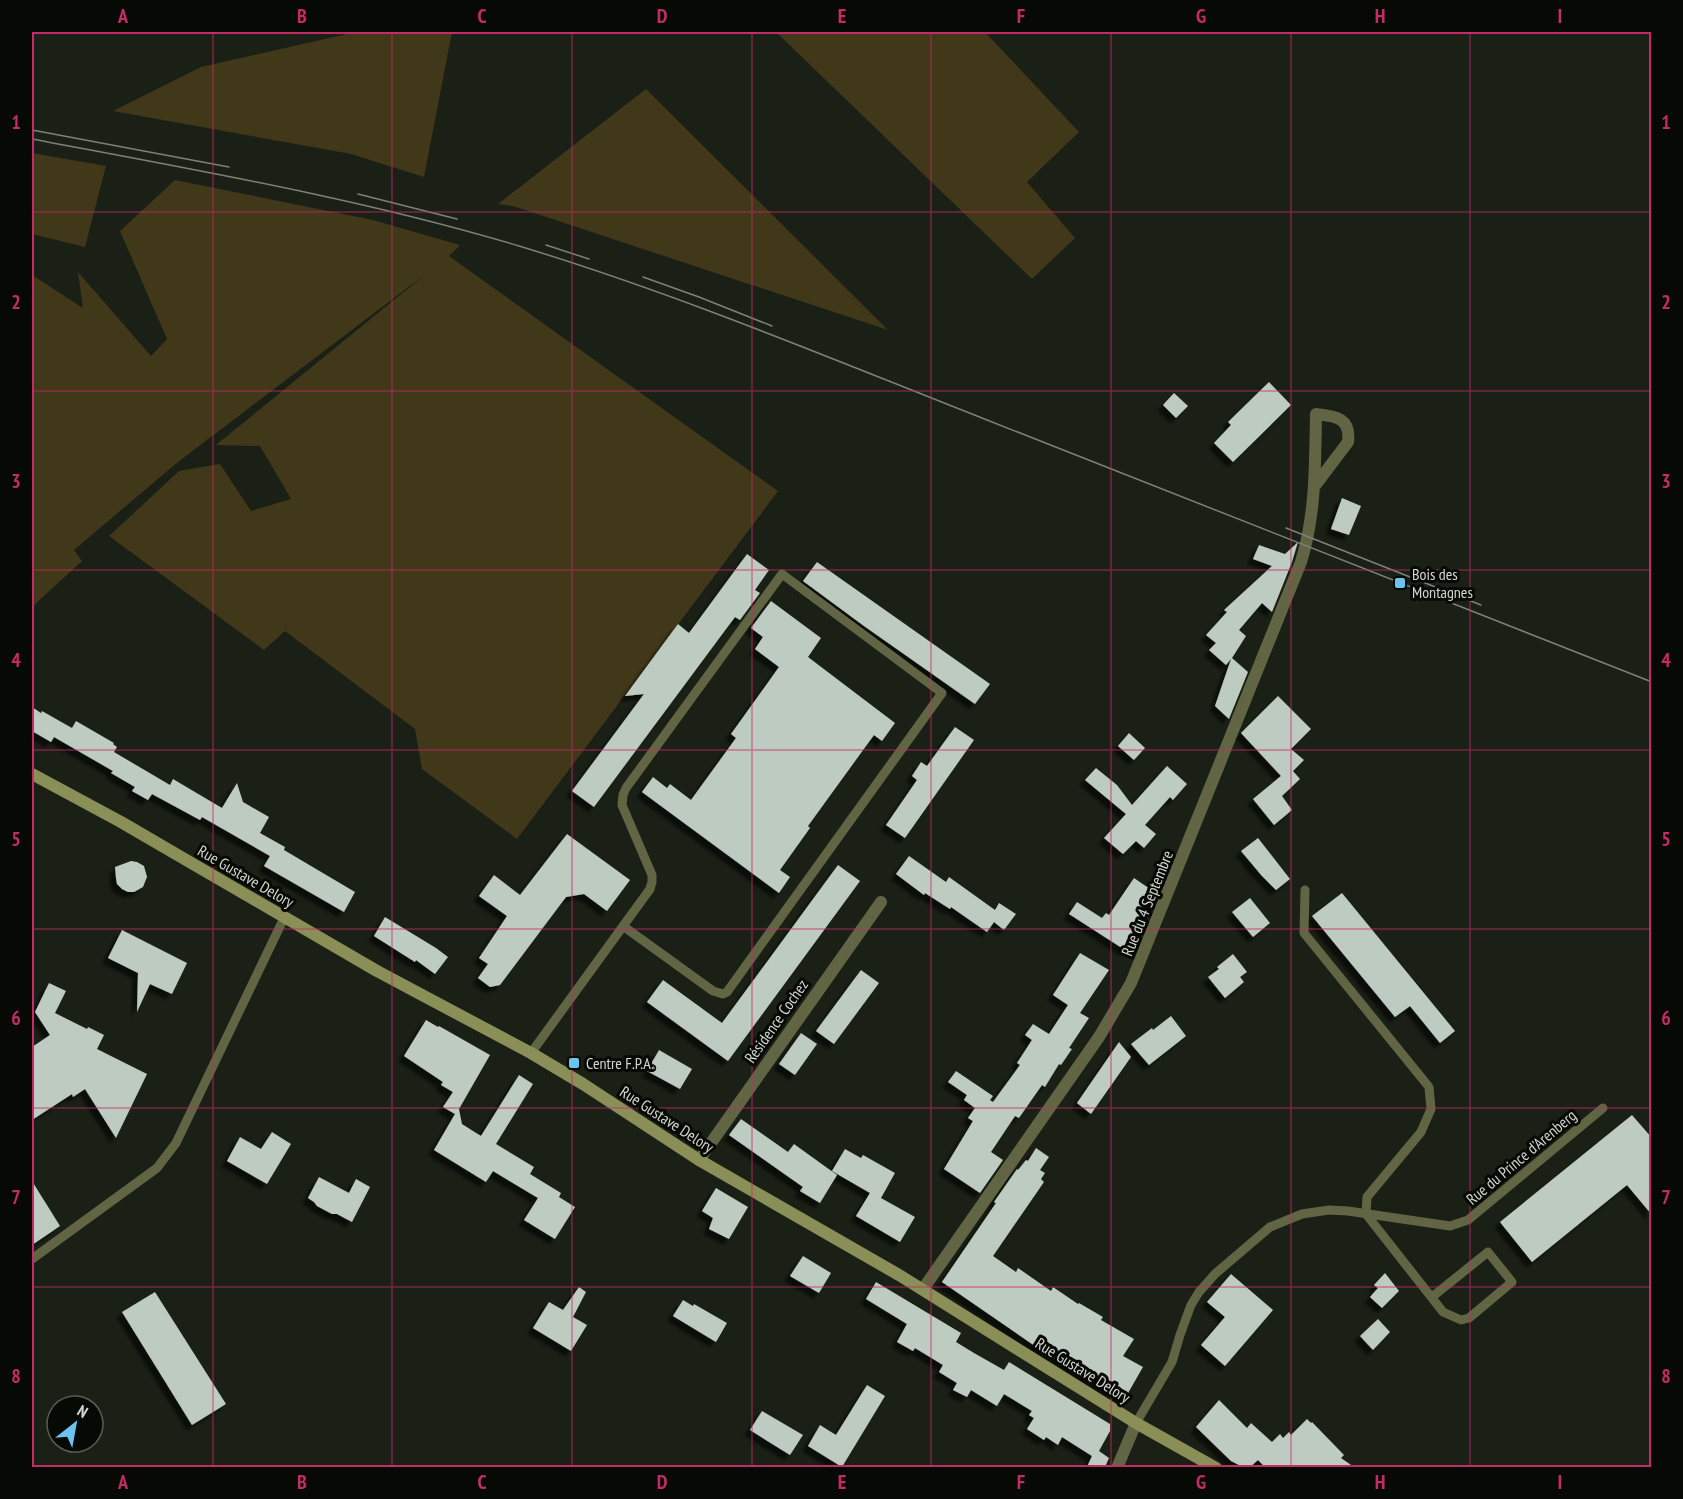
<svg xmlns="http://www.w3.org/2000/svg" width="1683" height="1499" font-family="'PT Sans Narrow',sans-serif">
  <defs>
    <filter id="shadow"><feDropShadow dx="-5.5" dy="5.5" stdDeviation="1.5" flood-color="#0009"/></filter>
  </defs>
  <rect width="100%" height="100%" fill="#1a2016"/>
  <!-- green -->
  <g fill="#413719">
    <polygon points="356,32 452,32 424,177 351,154 113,111 201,67"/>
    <polygon points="776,32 985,32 1079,132 1027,182 1075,238 1032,279"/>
    <polygon points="646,89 888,330 513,206 498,204"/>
    <polygon points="32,153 106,166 85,247 32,234"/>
    <polygon points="175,180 373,220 460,245 449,256 778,491 517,839 422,769 415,729 285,631 264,650 109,536 179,471 220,464 251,511 291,499 260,446 216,445 427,273 178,462 74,550 82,561 32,607 32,275 83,308 78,272 151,356 167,339 120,231"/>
  </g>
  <!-- building -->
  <g fill="#becbc1" filter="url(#shadow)">
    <polygon points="1269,382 1291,405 1233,462 1214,443 1231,425 1228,422"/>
    <polygon points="1174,393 1188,406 1176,418 1163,405"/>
    <polygon points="1342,498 1361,506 1349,535 1331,529"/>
    <polygon points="1298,542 1292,562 1272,612 1262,603 1239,630 1246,636 1232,658 1248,672 1229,719 1215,706 1231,659 1226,665 1209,650 1216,643 1206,635 1227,612 1224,610 1272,566 1253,559 1259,545 1285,554"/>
    <polygon points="747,554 769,570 755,590 760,593 740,620 735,617 594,807 572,791 644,694 625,696 678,624 689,633"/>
    <polygon points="817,562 990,684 975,704 864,626 803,581"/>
    <polygon points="771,601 821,638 808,657 895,723 882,741 874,735 808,826 810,828 780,870 790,877 779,893 642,792 653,777 667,788 670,784 691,800 736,738 731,734 779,667 755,649 763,637 751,628"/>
    <polygon points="1278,696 1311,729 1291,749 1304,760 1293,771 1300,779 1282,796 1292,810 1274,825 1253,799 1281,776 1241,733"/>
    <polygon points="32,707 41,713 42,711 72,728 76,721 114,743 113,744 117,747 114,752 170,785 173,779 222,808 237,783 243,802 269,817 260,833 285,847 284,850 355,892 344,912 264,866 270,856 202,817 200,820 152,794 148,800 132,791 135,787 111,773 113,771 54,737 51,742 32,731"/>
    <polygon points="955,727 974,740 905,838 886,825 917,780 912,776 921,762 927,766"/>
    <polygon points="1129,733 1145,748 1134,760 1118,746"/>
    <polygon points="1167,766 1187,784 1173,800 1170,797 1145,825 1156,834 1144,848 1136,841 1123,854 1104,838 1126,814 1085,780 1096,768 1117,785 1132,805"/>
    <polygon points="567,834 630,880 607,911 584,894 566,897 500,985 490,987 478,978 488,964 479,958 507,916 479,896 494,875 520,895"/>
    <polygon points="1258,838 1290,879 1276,890 1262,876 1241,851"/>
    <polygon points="909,856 946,882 949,877 995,910 999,903 1016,914 1004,930 994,922 987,932 951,907 950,909 925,893 924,895 896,874"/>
    <polygon points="131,861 137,862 144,866 147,877 143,887 134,892 128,892 122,889 117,884 116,878 115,867"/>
    <polygon points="838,865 860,881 728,1061 647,1002 663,980 722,1023"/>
    <polygon points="1134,878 1153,891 1140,909 1143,911 1136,921 1139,923 1125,950 1069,914 1077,902 1102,918 1106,913 1109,915"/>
    <polygon points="1342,893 1455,1031 1440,1043 1410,1006 1395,1017 1312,916"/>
    <polygon points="1250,898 1270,923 1253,937 1232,912"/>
    <polygon points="385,917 436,948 448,957 435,974 416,960 415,962 374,936"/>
    <polygon points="122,930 187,963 172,994 150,984 137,1012 138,973 108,958"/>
    <polygon points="1080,953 1109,970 1080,1013 1089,1018 1069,1048 1072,1049 1061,1065 1059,1064 1045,1087 1042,1085 1019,1118 1015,1116 991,1152 1003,1160 980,1193 944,1169 973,1121 968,1118 975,1108 964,1100 967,1095 948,1082 956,1071 993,1096 990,1100 993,1102 1020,1065 1017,1063 1032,1040 1025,1035 1033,1024 1049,1034 1068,1005 1053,995"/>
    <polygon points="1233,954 1247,972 1240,977 1244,982 1225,998 1208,977 1219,969 1217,967"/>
    <polygon points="861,970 879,983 834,1044 816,1031"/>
    <polygon points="49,983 66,991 55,1013 87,1029 88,1027 104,1035 97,1049 147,1074 116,1138 85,1089 73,1097 72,1094 32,1120 32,1047 50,1035 35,1012"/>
    <polygon points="1171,1016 1186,1036 1149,1065 1131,1044 1152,1028 1153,1030"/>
    <polygon points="426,1020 438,1027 439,1026 490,1055 459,1109 462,1124 481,1136 519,1075 533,1084 496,1144 534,1167 530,1174 561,1193 559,1197 575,1207 555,1239 524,1220 538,1198 493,1171 486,1182 434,1150 455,1114 443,1107 453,1092 441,1085 443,1082 404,1056"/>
    <polygon points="801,1033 817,1044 795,1075 779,1064"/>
    <polygon points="1119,1042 1131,1057 1091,1114 1077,1103"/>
    <polygon points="659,1050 692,1069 680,1089 647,1071"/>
    <polygon points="1632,1115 1652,1138 1652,1215 1627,1185 1532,1262 1500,1222"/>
    <polygon points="741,1119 788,1152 794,1144 837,1175 820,1203 800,1191 803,1187 729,1135"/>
    <polygon points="272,1132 291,1144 267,1184 227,1161 240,1137 261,1149"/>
    <polygon points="1036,1148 1049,1157 1040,1170 1045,1173 1041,1179 1044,1182 993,1256 1016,1272 1018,1268 1051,1291 1053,1287 1078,1304 1079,1303 1103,1317 1101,1320 1134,1339 1123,1356 1143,1367 1124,1400 1032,1344 942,1282 996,1203 994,1202 1017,1169 1018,1170 1026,1160 1028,1161"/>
    <polygon points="845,1149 861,1158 863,1155 895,1173 881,1198 915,1217 900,1242 856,1216 870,1193 832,1171"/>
    <polygon points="319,1177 349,1193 356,1179 370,1187 352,1222 337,1214 332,1214 317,1206 314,1202 308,1198"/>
    <polygon points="32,1181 60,1226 32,1245"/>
    <polygon points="716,1188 748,1207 729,1239 709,1229 713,1218 702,1211"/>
    <polygon points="803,1256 831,1273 819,1293 790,1276"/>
    <polygon points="1385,1273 1399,1291 1382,1308 1370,1297 1378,1288 1374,1285"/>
    <polygon points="1231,1274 1273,1310 1225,1366 1201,1345 1225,1317 1207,1302"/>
    <polygon points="876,1282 961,1333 956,1342 974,1353 1004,1370 1009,1362 1110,1424 1110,1431 1099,1451 1109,1458 1105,1467 1087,1467 1092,1456 1062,1437 1058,1445 1046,1437 1044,1440 1027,1429 1034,1418 1029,1415 1032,1411 1004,1394 997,1406 971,1390 967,1397 953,1390 957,1383 939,1372 943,1365 915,1348 913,1351 897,1342 907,1324 866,1299"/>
    <polygon points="579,1287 586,1292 573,1317 587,1325 571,1351 533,1328 549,1302 563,1310"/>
    <polygon points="155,1292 226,1404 192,1425 122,1312"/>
    <polygon points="683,1300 693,1306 694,1304 727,1323 716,1342 673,1316"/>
    <polygon points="1378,1319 1390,1332 1373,1350 1360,1336"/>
    <polygon points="867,1385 885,1396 842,1467 808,1446 820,1425 836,1435"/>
    <polygon points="1219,1400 1247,1428 1251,1423 1272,1442 1280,1434 1283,1438 1289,1432 1291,1435 1307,1419 1311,1423 1312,1422 1344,1455 1341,1458 1354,1467 1265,1467 1258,1460 1250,1467 1243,1467 1231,1461 1196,1427"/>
    <polygon points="762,1411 803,1435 790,1455 750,1430"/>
  </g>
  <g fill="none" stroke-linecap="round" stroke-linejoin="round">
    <!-- lane -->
    <g stroke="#626544" stroke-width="9">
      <polyline points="1305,890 1304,933 1429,1087 1431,1109 1421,1132 1367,1197 1366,1214 1443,1312 1461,1320 1469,1318 1512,1282 1488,1252 1432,1297"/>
      <polyline points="531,1053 650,889 652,882 652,875 622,805 623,795 626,788 782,574 942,693 727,992 723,994 713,991 623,926"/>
      <polyline points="32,1259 157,1168 176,1143 284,918"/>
      <polyline points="1136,1423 1172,1362 1180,1335 1191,1305 1199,1292 1215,1274 1270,1227 1302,1214 1329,1210 1348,1211 1450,1226 1468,1220 1603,1108"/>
    </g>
    <!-- street -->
    <g stroke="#626544" stroke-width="12">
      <polyline points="699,1160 881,902"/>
      <path d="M923,1289L1099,1037L1131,983L1301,562C1316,514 1315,464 1316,414C1336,416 1351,418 1348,442L1314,487"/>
      <polyline points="1117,1468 1136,1423"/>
    </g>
    <!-- secondary -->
    <polyline stroke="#8a8e57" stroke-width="12" points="32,774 121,822 377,971 531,1053 583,1084 699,1160 899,1275 1136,1423 1216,1468"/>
    <!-- tram -->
    <g stroke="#7d8179" stroke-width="1.5">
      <polyline points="32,130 229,167"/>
      <path d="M32,139C195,170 359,198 519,246C678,294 832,359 987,420C1208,507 1430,594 1652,682"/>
      <polyline points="358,194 457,219"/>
      <polyline points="546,245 589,259"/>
      <polyline points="643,277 699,297 772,326"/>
      <polyline points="1286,528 1481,605"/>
    </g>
  </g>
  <!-- grid -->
  <path fill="none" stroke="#c42b67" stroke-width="1.5" stroke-opacity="0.55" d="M213,32V1468M392,32V1468M572,32V1468M752,32V1468M931,32V1468M1111,32V1468M1291,32V1468M1470,32V1468M32,212H1652M32,391H1652M32,570H1652M32,750H1652M32,929H1652M32,1108H1652M32,1287H1652"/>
  <!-- markers -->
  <g fill="#6bc3f2" stroke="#070905" stroke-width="2">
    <rect x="1394" y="577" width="12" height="12" rx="3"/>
    <rect x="568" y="1057" width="12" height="12" rx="3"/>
  </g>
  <g text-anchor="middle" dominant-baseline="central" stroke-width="6" stroke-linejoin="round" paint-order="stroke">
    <!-- poi labels -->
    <g font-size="16" fill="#d4d8d1" stroke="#070905" text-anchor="start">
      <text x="1412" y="574">Bois des<tspan x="1412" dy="18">Montagnes</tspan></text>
      <text x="586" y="1063">Centre F.P.A.</text>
    </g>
    <!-- street labels -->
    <g font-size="16" fill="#d4d8d1" stroke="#070905">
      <text transform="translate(246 876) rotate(30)">Rue Gustave Delory</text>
      <text transform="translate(1147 903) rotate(-68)">Rue du 4 Septembre</text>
      <text transform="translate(776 1021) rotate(-55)">Résidence Cochez</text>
      <text transform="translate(667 1119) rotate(33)">Rue Gustave Delory</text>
      <text transform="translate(1521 1157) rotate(-40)">Rue du Prince d'Arenberg</text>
      <text transform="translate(1083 1370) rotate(32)">Rue Gustave Delory</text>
    </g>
  </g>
  <!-- border -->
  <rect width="1683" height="1499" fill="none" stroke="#070905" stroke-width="66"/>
  <!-- north arrow -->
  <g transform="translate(75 1424) rotate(31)"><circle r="28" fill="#070905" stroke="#595c57" stroke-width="1.5"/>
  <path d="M0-4.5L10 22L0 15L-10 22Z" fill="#6bc3f2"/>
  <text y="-9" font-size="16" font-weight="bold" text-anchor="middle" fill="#d4d8d1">N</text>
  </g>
  <rect x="33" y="33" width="1617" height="1433" fill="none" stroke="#c42b67" stroke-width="2"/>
  <g font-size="20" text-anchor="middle" font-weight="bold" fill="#c42b67">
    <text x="123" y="23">A</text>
    <text x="302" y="23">B</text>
    <text x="482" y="23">C</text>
    <text x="662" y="23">D</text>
    <text x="842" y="23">E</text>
    <text x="1021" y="23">F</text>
    <text x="1201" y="23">G</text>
    <text x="1380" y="23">H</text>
    <text x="1560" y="23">I</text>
    <text x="16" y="129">1</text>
    <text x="1666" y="129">1</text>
    <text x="16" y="309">2</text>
    <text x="1666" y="309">2</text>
    <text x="16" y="488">3</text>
    <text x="1666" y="488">3</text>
    <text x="16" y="667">4</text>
    <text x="1666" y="667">4</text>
    <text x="16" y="846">5</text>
    <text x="1666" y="846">5</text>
    <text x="16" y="1025">6</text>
    <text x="1666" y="1025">6</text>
    <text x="16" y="1204">7</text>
    <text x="1666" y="1204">7</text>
    <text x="16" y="1383">8</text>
    <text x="1666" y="1383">8</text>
    <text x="123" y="1489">A</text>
    <text x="302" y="1489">B</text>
    <text x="482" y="1489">C</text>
    <text x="662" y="1489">D</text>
    <text x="842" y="1489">E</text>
    <text x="1021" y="1489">F</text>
    <text x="1201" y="1489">G</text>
    <text x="1380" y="1489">H</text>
    <text x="1560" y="1489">I</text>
  </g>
</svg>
